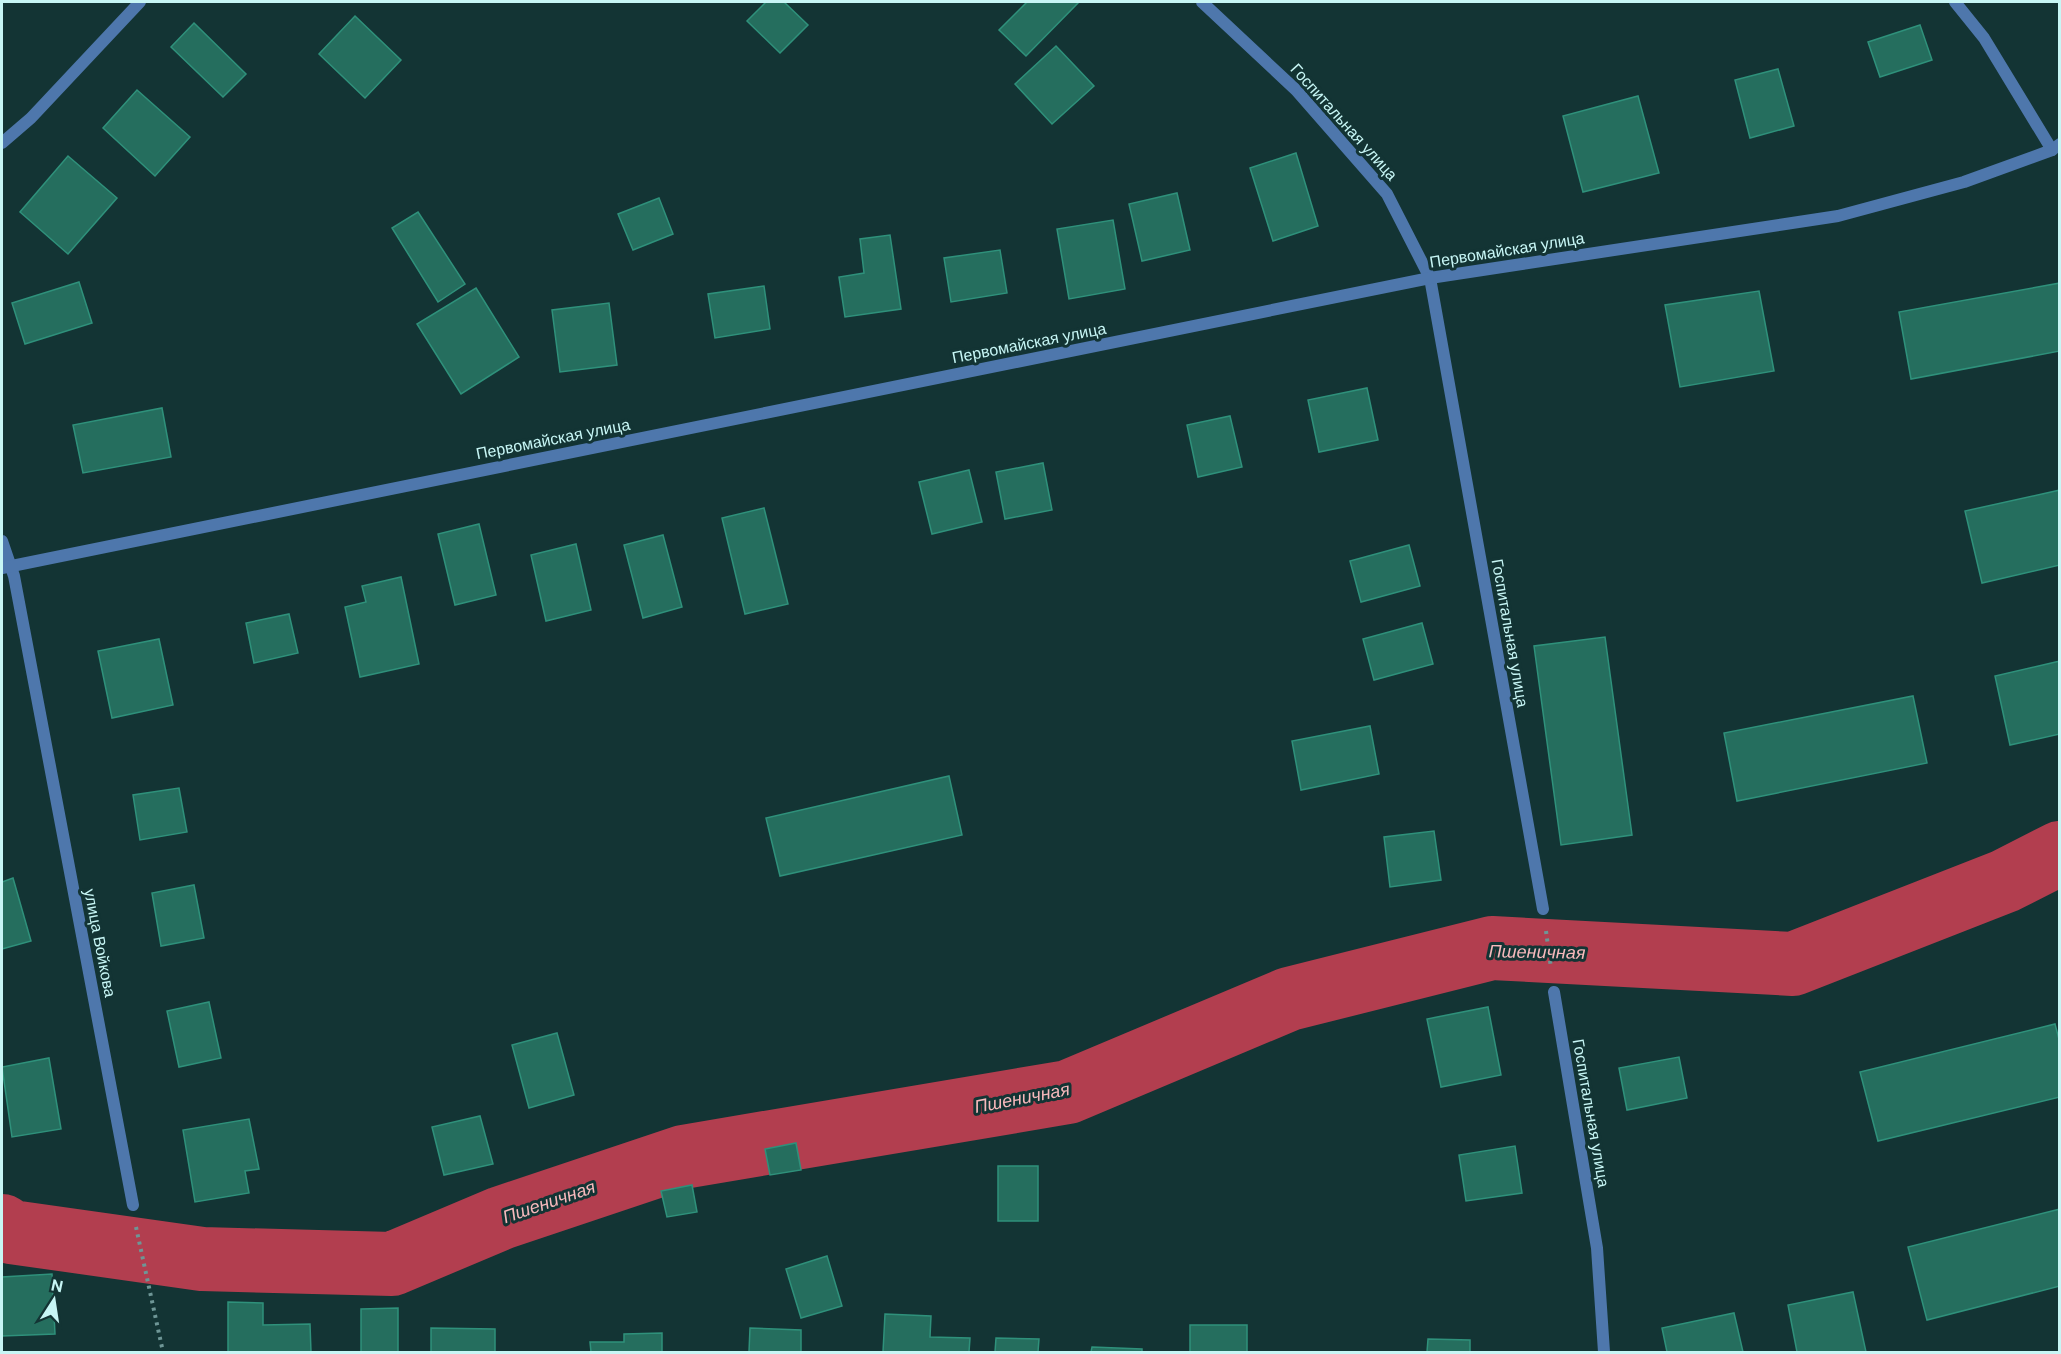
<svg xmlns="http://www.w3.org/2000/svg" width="2061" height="1354" font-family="'DM Sans',sans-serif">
  <rect width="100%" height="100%" fill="#133434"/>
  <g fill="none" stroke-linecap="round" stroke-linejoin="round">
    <!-- river -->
    <polyline stroke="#b23e4f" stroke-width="64" points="2,1226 11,1232 202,1259 392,1264 501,1218 683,1157 1068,1092 1289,999 1492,948 1793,964 2005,881 2060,853"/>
  </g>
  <!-- building -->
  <g fill="#256e5e" stroke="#2f917b" stroke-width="1.5">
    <polygon points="766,2 784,2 808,25 780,53 747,21"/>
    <polygon points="1027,2 1079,2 1026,56 999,30"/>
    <polygon points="355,16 401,60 365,98 319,54"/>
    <polygon points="194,23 246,74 223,97 171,47"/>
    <polygon points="1920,25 1932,60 1880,77 1868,42"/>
    <polygon points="1056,46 1094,86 1052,124 1015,84"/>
    <polygon points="1778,69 1794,126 1750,138 1735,80"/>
    <polygon points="137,90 190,137 155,176 103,128"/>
    <polygon points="1638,96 1659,173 1583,192 1563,116"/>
    <polygon points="1296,153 1318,226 1273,241 1250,168"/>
    <polygon points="68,156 117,198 68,254 20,212"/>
    <polygon points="1177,193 1190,250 1142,261 1129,204"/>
    <polygon points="659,198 673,234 633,250 618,214"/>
    <polygon points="418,212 465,284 438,302 392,228"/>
    <polygon points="1113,220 1125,289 1069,299 1057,229"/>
    <polygon points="890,235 901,309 845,317 839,277 864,273 860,239"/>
    <polygon points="1000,250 1007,293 951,302 944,258"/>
    <polygon points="79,282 92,323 25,344 12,303"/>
    <polygon points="2060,283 2060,351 1911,379 1899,312"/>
    <polygon points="764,286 770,329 715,338 708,294"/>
    <polygon points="476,288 519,357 461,394 417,324"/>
    <polygon points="1759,291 1774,371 1680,387 1665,305"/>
    <polygon points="609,303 617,365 560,372 552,310"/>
    <polygon points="1367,388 1378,440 1319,452 1308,400"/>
    <polygon points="162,408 171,457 83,473 73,425"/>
    <polygon points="1230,416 1242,467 1198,477 1187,425"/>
    <polygon points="1043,463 1052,510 1005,519 996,472"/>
    <polygon points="969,470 982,522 932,534 919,482"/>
    <polygon points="2060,490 2060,565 1982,583 1965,511"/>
    <polygon points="764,508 788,604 745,614 722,518"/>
    <polygon points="479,524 496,595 455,605 438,534"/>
    <polygon points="663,535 682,607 643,618 624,545"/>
    <polygon points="576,544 591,610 546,621 531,555"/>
    <polygon points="1409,545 1420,586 1361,602 1350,561"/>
    <polygon points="401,577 419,664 360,677 345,607 366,602 362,586"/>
    <polygon points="289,614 298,653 254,663 246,623"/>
    <polygon points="1422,623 1433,664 1374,680 1363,639"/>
    <polygon points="1605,637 1632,835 1561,845 1534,646"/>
    <polygon points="159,639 173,705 112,718 98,651"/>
    <polygon points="2060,661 2060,734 2010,745 1995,676"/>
    <polygon points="1913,696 1927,763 1737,801 1724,733"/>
    <polygon points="1370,726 1379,774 1301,790 1292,741"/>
    <polygon points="949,776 962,835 780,876 766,818"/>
    <polygon points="179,788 187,832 140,840 133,795"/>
    <polygon points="1434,831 1441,880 1390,887 1384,837"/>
    <polygon points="13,878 31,941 2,949 2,882"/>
    <polygon points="194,885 204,938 161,946 152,893"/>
    <polygon points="209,1002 221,1058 179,1067 167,1011"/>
    <polygon points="1488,1007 1501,1075 1441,1087 1427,1019"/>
    <polygon points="2055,1024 2060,1043 2060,1097 1878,1141 1860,1072"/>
    <polygon points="557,1033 574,1095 529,1108 512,1045"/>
    <polygon points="1679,1057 1687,1098 1627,1110 1619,1068"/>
    <polygon points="49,1058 61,1129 12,1137 2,1067"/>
    <polygon points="480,1116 493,1164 444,1175 432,1127"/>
    <polygon points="249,1119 259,1169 245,1171 249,1193 195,1202 183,1130"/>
    <polygon points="796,1143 801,1170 770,1175 765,1149"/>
    <polygon points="1515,1146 1522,1193 1466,1201 1459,1155"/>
    <rect x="998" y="1166" width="40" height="55"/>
    <polygon points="692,1185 697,1212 667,1217 661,1191"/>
    <polygon points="2060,1209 2060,1286 1927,1320 1908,1247"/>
    <polygon points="827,1256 842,1306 801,1318 786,1269"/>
    <polygon points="52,1274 55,1334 2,1336 2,1277"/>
    <polygon points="1853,1292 1866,1352 1797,1352 1788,1305"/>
    <polygon points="228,1302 263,1303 263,1325 310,1324 311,1352 228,1352"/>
    <polygon points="398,1308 398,1352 361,1352 361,1309"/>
    <polygon points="1734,1313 1743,1352 1667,1352 1662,1328"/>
    <polygon points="885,1314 931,1316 930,1337 970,1338 969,1352 883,1352"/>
    <rect x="1190" y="1325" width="57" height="27"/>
    <polygon points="431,1328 495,1329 495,1352 431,1352"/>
    <polygon points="750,1328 801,1330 801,1352 749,1352"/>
    <polygon points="662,1333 662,1352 591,1352 590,1342 624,1342 624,1334"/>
    <polygon points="996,1338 1039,1339 1038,1352 995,1352"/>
    <polygon points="1428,1339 1470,1340 1470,1352 1427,1352"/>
    <polygon points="1092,1347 1142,1349 1142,1352 1091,1352"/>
  </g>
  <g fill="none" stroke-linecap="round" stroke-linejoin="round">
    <!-- path -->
    <g stroke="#6e9696" stroke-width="4" stroke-dasharray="3 4.5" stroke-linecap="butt">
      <polyline points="1546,931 1551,968"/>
      <polyline points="136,1227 163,1352"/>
    </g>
    <!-- minor -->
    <g stroke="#4e77ac" stroke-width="12">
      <polyline points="1202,2 1296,90 1387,194 1430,278 1543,909"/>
      <polyline points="1955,2 1984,38 2052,150"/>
      <polyline points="2,143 31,118 140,2"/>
      <polyline points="2,541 14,576 133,1205"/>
      <polyline points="1554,992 1597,1248 1604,1352"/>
    </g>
    <!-- tertiary -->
    <polyline stroke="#4e77ac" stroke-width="12" points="2,568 1430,278 1838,216 1964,182 2052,150 2060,144"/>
  </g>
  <g text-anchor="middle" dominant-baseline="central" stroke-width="6" stroke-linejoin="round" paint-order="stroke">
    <!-- street labels -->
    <g font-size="16" fill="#c7f6f5" stroke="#133434">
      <text transform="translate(1344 122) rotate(48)">Госпитальная улица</text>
      <text transform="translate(1507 250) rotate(-9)">Первомайская улица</text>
      <text transform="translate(1029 343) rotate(-11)">Первомайская улица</text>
      <text transform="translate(553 439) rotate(-11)">Первомайская улица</text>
      <text transform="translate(1510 633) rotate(80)">Госпитальная улица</text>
      <text transform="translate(100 943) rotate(79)">улица Войкова</text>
      <text transform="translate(1591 1113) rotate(80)">Госпитальная улица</text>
    </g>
    <!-- water labels -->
    <g font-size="18" font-style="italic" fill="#f7b9bc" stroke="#133434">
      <text transform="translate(1537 952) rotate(1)">Пшеничная</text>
      <text transform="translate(1022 1098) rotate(-11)">Пшеничная</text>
      <text transform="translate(549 1202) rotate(-19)">Пшеничная</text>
    </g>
  </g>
  <!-- border -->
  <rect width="2061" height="1354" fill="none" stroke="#c7f6f5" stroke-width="6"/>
  <!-- north arrow -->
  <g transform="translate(54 1300) rotate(12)" stroke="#133434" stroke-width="4.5" paint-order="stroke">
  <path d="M0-4.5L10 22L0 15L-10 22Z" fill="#c7f6f5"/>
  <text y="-9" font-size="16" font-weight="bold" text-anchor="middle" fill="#c7f6f5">N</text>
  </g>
</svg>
